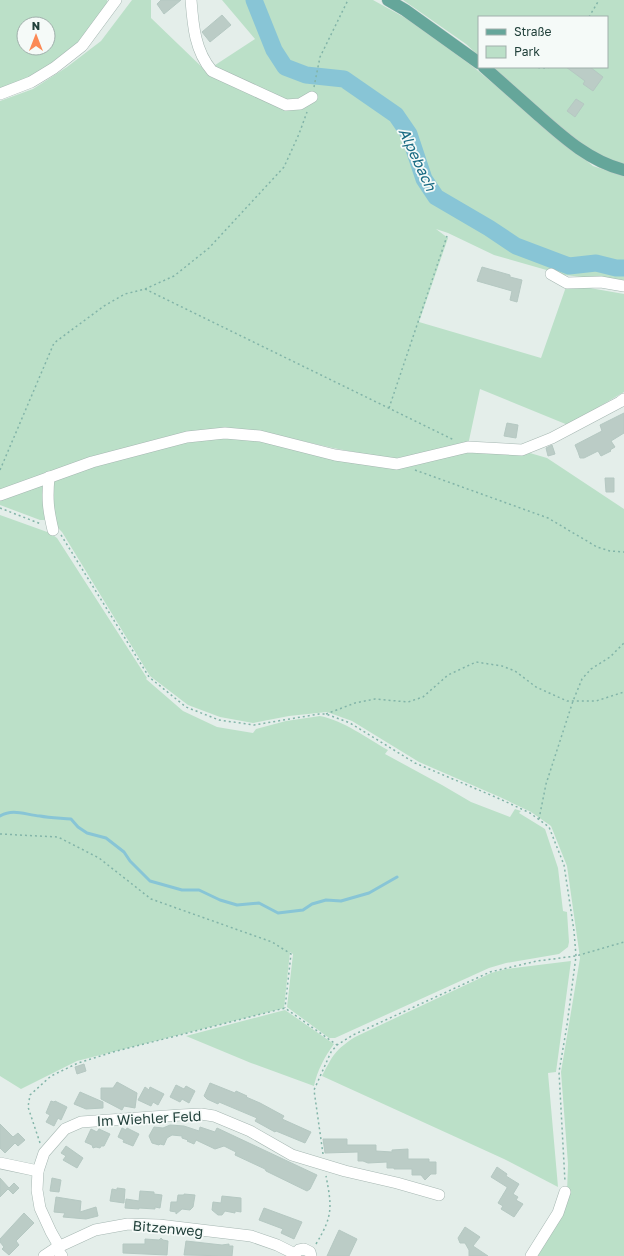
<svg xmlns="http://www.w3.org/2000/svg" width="624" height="1256" font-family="'Golos Text',sans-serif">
  <rect width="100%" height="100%" fill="#e4eeea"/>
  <!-- green -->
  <g fill="#bbe0c8" fill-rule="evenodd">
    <path d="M0,0H107L108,5C94,22 81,43 63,56C45,71 22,80 0,89ZM24,24H48V48H24Z"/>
    <polygon points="132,0 151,0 151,18 206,71 255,39 222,0 373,0 411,21 471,65 593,166 624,176 624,282 610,280 564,275 494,255 448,233 436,229 448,238 419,322 541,358 567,284 624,294 624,392 568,425 480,389 468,445 391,459 333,448 272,434 218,428 165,437 94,457 0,491 0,101 33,89 67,67 101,41"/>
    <polygon points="403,0 624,0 624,166 603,159 573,139 492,67 607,67 607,17 479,17 479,56 466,44"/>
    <polygon points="225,436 259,438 396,466 468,448 523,451 547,458 624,509 624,1256 533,1256 567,1193 568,1164 561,1072 580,958 567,866 551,826 531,812 502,798 419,762 352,721 327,712 289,716 253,723 220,717 188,705 150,676 62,532 56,526 51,480 189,439"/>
    <polygon points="45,482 48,517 44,520 40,520 0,505 0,499"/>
    <path d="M0,515L50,533L57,538L147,678L146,679L183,711L217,727L253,733L256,729L286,721L320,716C345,721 366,738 388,750L385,754L442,785L471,802L510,817L515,809L521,811L519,813L545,829L558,868L563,911L567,912L569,942L568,947L559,954L506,963L489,968L335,1038H329L287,1007L293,954L290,952L284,1008L77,1061L21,1089L0,1076Z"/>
    <path d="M571,961L556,1072L548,1073L558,1187L504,1159L322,1076C333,1055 335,1050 355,1037L491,973L506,969Z"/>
    <path d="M285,1010L334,1044C325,1056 317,1071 314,1086L251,1063L186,1036Z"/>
  </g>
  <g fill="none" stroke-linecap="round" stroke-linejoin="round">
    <!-- stream -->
    <path stroke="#88c5d6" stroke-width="3" d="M0,816C13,808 26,815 40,816C50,818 61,818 71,819L78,827L87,833L106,838L124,852L130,861L150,881L182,890H199L220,900L237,905L259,903L278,913L303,910L312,904L326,900L341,901L369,893L397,877"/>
    <!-- river -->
    <polyline stroke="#88c5d6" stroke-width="17" points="254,0 274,50 285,67 306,75 344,79 396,115 409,134 424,179 436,197 489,228 516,246 569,266 596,263 616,268 624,268"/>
  </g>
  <!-- building -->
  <g fill="#bbccc6" stroke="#b5c8c2">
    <polygon points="161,0 181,0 164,14 157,4"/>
    <polygon points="222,15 231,25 210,42 202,32"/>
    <polygon points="566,67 590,67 603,77 593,91 583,84 585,81"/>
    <polygon points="576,99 584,104 575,117 567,111"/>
    <polygon points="482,267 510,275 510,277 522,280 517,302 510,300 512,291 477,281"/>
    <polygon points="624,413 624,433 611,441 615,447 610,450 611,451 601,456 598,451 584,458 580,458 578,452 575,445 602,431 600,425"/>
    <polygon points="507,423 518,425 516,438 504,436"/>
    <polygon points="552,445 555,454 548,456 546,448"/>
    <polygon points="605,478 614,478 614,492 606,492"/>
    <polygon points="84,1064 86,1071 77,1074 75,1067"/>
    <polygon points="117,1082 137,1093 135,1108 124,1106 122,1110 101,1099 101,1088 113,1088"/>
    <polygon points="210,1083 235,1093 236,1091 247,1096 246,1097 260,1103 284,1116 282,1119 311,1132 305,1143 276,1131 275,1132 255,1121 257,1118 219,1102 218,1104 207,1099 204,1096"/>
    <polygon points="176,1085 184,1089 186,1086 195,1091 189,1103 182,1099 180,1102 170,1097"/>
    <polygon points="145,1087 149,1090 150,1087 164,1094 158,1105 153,1102 151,1106 138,1100"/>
    <polygon points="80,1092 103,1102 103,1108 86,1109 74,1104"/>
    <polygon points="51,1101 54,1102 55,1101 67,1107 61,1120 58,1118 54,1126 46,1122 50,1115 46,1113"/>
    <polygon points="0,1124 13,1137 18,1133 25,1140 18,1146 15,1143 5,1153 0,1148"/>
    <polygon points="170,1125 184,1126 199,1131 200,1127 215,1132 217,1128 317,1175 310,1189 307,1191 266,1171 265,1169 235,1155 236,1152 224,1146 215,1149 196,1140 194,1144 187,1141 188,1140 182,1138 182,1136 172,1135 167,1138 164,1145 160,1144 159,1145 152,1143 149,1136 154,1127 163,1128"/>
    <polygon points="122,1128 126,1130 127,1128 139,1134 133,1146 123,1142 124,1140 118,1137"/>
    <polygon points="91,1129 97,1132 99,1129 110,1134 104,1146 101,1146 100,1148 96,1147 93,1148 92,1145 85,1142"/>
    <polygon points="323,1139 347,1139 347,1145 376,1145 376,1151 392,1152 392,1150 408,1149 408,1159 429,1159 429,1162 436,1162 436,1174 431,1174 425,1180 421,1175 412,1175 412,1169 394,1169 394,1168 387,1168 387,1162 368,1163 363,1161 358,1161 358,1152 325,1153"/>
    <polygon points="66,1146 83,1158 77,1168 63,1160 66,1156 61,1153"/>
    <polygon points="497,1167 507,1174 506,1176 519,1184 513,1194 518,1197 516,1200 523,1204 514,1217 501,1209 503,1206 498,1203 507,1188 507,1187 491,1177"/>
    <polygon points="0,1178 9,1188 14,1183 19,1188 13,1194 8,1189 0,1197"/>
    <polygon points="52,1178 61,1180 59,1192 50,1191"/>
    <polygon points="117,1188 125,1189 124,1203 110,1201 112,1189 117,1190"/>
    <polygon points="140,1191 154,1192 154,1194 162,1195 160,1208 155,1207 155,1209 139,1208 139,1209 125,1208 126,1199 139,1201"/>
    <polygon points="184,1194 195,1195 193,1207 190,1210 182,1209 176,1214 176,1212 170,1211 171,1202 177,1202 178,1195 184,1195"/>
    <polygon points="222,1196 241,1198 241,1212 235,1211 235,1213 225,1211 222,1215 218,1215 212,1210 213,1202 221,1203"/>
    <polygon points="56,1197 81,1201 80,1212 96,1207 98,1216 86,1219 63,1217 65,1213 54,1212"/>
    <polygon points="264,1208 302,1222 294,1239 281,1233 283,1229 259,1220"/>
    <polygon points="24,1213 34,1223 16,1241 19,1245 9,1255 2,1249 4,1247 0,1242 0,1239"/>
    <polygon points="465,1227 480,1237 473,1246 488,1256 469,1256 469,1250 465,1243 460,1243 458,1238"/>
    <polygon points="339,1230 357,1239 349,1256 327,1256"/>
    <polygon points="161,1238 163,1240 168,1241 167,1255 123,1253 123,1244 145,1244 145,1239 159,1240"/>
    <polygon points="186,1241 222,1245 229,1244 229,1246 233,1246 232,1256 184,1255"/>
  </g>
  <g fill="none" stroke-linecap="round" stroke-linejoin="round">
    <!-- minor casing -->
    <g stroke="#a6b7b2" stroke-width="12">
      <g id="minor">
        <path d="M191,0C193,26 195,51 212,71L286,105L300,104L312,97"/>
        <polyline points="0,94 31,82 54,68 82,46 116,0"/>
        <polyline points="551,274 567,283 601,282 624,286"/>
        <path d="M49,477C47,499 48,509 53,530"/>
        <polyline points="0,495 92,462 187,437 225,433 260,436 335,455 397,464 468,447 522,450 552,438 620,402 624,399"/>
        <polyline points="0,1163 38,1171"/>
        <polyline points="59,1246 51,1232 40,1208 37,1190 38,1171 44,1153 65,1129 81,1122 181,1115 201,1114 214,1116 250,1131 292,1155 345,1171 397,1183 439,1195"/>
        <polyline points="56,1248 62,1256"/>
        <polyline points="44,1256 56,1248 95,1230 128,1224 159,1225 251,1236 277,1245 295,1254"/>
        <polyline points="295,1256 295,1254 299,1250 304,1249 310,1252 311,1256"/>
        <polyline points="531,1256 558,1213 565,1192"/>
      </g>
    </g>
    <!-- major casing -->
    <g stroke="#c1cac8" stroke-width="13">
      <g id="major">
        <polyline points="388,0 405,10 479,63"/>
        <path d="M484,67C502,83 519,98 537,114C563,137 589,161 624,170"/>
      </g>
    </g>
    <!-- path -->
    <g stroke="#82b4a8" stroke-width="1.5" stroke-dasharray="2 3" stroke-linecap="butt">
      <polyline points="589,17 599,0"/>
      <polyline points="528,67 547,68 549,67"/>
      <polyline points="314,87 320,57 348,0"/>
      <polyline points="145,289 454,440"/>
      <polyline points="389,408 447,236"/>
      <polyline points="0,470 54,343 104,306 125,294 145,289 174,276 209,248 284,167 299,134 307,112"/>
      <polyline points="415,470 548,518 597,547 610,551 624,552"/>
      <polyline points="0,508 41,524"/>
      <polyline points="61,535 149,677 186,707 219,720 254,725 319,714 326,714 350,723 415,763 500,799 530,813 549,827 564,865 574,931 576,956 567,1025 559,1072 565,1182"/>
      <polyline points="326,714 355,703 375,699 408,702 423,697 448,675 476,662 502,666 515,671 536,687 567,701 596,701 624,692"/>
      <polyline points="539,819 546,784 573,701 582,679 591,669 610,657 624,643"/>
      <polyline points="0,834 58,837 99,858 151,899 272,942 291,954 285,1008"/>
      <polyline points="40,1143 28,1107 30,1095 51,1076 78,1063 113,1052 285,1008 337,1045"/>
      <polyline points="323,1154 314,1090 331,1052 337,1045 353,1035 490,972 537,961 576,956 624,942"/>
      <path d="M316,1244C333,1216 332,1207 326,1176"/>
    </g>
    <!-- minor -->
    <use href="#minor" stroke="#fff" stroke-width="11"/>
    <!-- major -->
    <use href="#major" stroke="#65a69a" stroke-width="12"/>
  </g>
  <g text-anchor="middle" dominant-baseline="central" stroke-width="3.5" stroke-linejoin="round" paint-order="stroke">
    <!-- street labels -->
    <g font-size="14" fill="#22413b" stroke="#f5faf8">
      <text transform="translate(149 1118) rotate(-3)">Im Wiehler Feld</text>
      <text transform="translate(168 1228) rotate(5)">Bitzenweg</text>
    </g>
    <!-- water labels -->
    <g font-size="15" font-style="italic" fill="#176982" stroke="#f5faf8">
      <text transform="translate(418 159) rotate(65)">Alpebach</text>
    </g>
  </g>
  <!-- legend -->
  <rect x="478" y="16" width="130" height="52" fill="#f5faf8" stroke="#a1b0ac"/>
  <rect x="486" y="29" width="20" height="6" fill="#65a69a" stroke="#a1b0ac"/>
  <text x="514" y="36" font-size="12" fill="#22413b">Straße</text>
  <rect x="486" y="46" width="20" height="12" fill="#bbe0c8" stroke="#a1b0ac"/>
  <text x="514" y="56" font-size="12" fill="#22413b">Park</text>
  <!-- north arrow -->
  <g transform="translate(36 36)"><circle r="19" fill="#f5faf8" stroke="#a1b0ac"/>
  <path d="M0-3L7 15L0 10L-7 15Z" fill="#fb8955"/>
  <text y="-6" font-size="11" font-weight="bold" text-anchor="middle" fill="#22413b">N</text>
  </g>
</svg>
